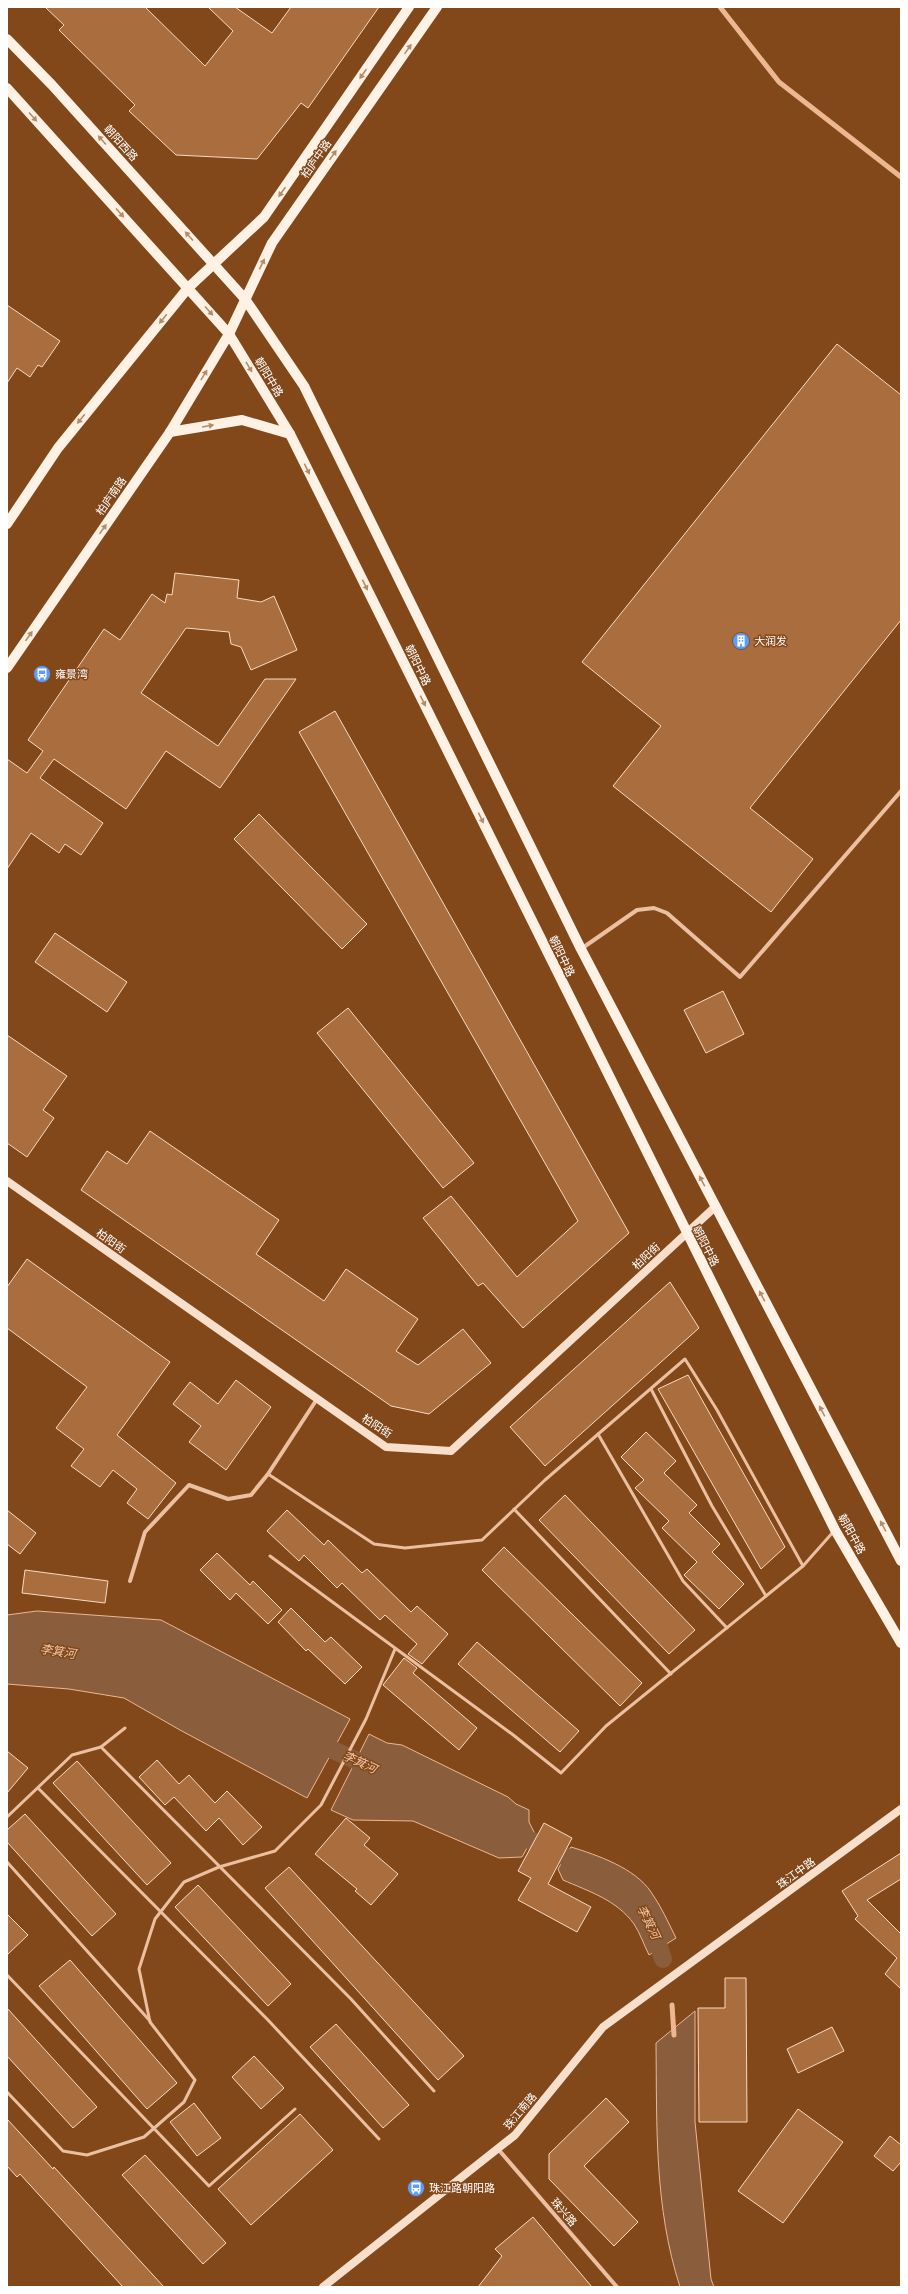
<svg xmlns="http://www.w3.org/2000/svg" width="908" height="2294" font-family="'IBM Plex Sans','Noto Sans SC',sans-serif">
  <rect width="100%" height="100%" fill="#82481a"/>
  <!-- water -->
  <g fill="#8a5e3c" stroke="#edb791">
    <polygon points="37,1611 161,1620 350,1719 307,1798 180,1730 124,1698 69,1689 7,1684 7,1615"/>
    <polygon points="369,1734 387,1743 402,1745 508,1797 516,1804 529,1810 529,1822 535,1834 522,1857 499,1858 413,1821 353,1820 331,1810"/>
    <path d="M571,1847C597,1855 635,1868 651,1892C661,1906 668,1922 676,1938L649,1955C644,1945 640,1933 634,1924C617,1900 588,1891 563,1880L558,1869Z"/>
    <path d="M695,2011V2122L711,2279L714,2287H680C654,2206 657,2127 656,2043Z"/>
  </g>
  <g fill="none" stroke-linecap="round" stroke-linejoin="round">
    <!-- stream -->
    <g stroke="#edb791" stroke-width="5">
      <polyline points="720,7 779,82 901,177"/>
      <polyline points="672,2005 674,2035"/>
    </g>
    <!-- canal -->
    <g stroke="#8a5e3c" stroke-width="18">
      <polyline points="311,1740 377,1770"/>
      <polyline points="510,1831 588,1867"/>
      <polyline points="652,1926 663,1959"/>
    </g>
  </g>
  <!-- building -->
  <g fill="#aa6d3e" stroke="#f8dac3">
    <polygon points="45,7 145,7 205,66 233,31 208,7 235,7 272,33 291,7 379,7 308,108 301,103 257,159 176,155 129,111 135,105 59,30 64,25"/>
    <polygon points="7,305 60,341 42,367 38,365 30,377 17,368 7,383"/>
    <polygon points="837,344 901,395 901,620 750,808 813,859 771,912 613,786 661,726 582,662"/>
    <polygon points="175,573 239,580 237,598 261,602 274,596 297,650 251,670 241,647 231,644 229,632 186,628 141,693 218,746 265,679 296,679 220,788 166,751 126,809 54,759 40,778 103,823 81,855 65,844 59,853 31,833 7,869 7,759 27,773 43,751 28,740 104,629 120,640 152,594 165,603 167,594 172,595"/>
    <polygon points="335,711 629,1233 523,1328 483,1283 478,1286 423,1218 451,1196 517,1277 578,1221 299,732"/>
    <polygon points="259,814 367,924 342,949 234,839"/>
    <polygon points="55,933 127,982 107,1012 35,962"/>
    <polygon points="723,991 744,1034 706,1053 684,1010"/>
    <polygon points="348,1008 474,1163 443,1188 317,1033"/>
    <polygon points="7,1035 67,1076 43,1110 54,1118 27,1157 7,1143"/>
    <polygon points="150,1131 279,1220 256,1254 324,1301 346,1269 418,1319 396,1351 418,1365 463,1329 491,1363 429,1414 391,1406 81,1190 107,1151 127,1164"/>
    <polygon points="27,1259 170,1362 117,1435 176,1483 148,1519 127,1503 137,1489 113,1470 100,1487 71,1466 84,1449 56,1428 87,1387 7,1328 7,1287"/>
    <polygon points="670,1282 699,1328 545,1466 510,1427"/>
    <polygon points="688,1375 785,1547 761,1569 658,1389"/>
    <polygon points="236,1380 271,1407 226,1470 189,1442 201,1426 173,1404 190,1382 218,1404"/>
    <polygon points="646,1432 676,1461 664,1473 697,1505 689,1513 720,1544 712,1552 744,1584 719,1609 684,1575 697,1562 662,1528 669,1521 635,1488 644,1480 621,1457"/>
    <polygon points="565,1495 695,1630 669,1654 539,1520"/>
    <polygon points="7,1510 36,1533 20,1554 7,1544"/>
    <polygon points="287,1510 324,1545 328,1540 362,1573 367,1569 411,1612 417,1606 448,1634 422,1664 408,1654 417,1644 385,1615 380,1620 342,1583 337,1588 304,1555 299,1561 267,1531"/>
    <polygon points="504,1547 642,1683 620,1706 482,1570"/>
    <polygon points="217,1553 250,1585 253,1581 282,1610 268,1624 236,1593 230,1600 200,1570"/>
    <polygon points="25,1570 108,1581 105,1603 22,1593"/>
    <polygon points="291,1608 325,1642 331,1637 362,1667 345,1684 308,1649 306,1651 278,1622"/>
    <polygon points="477,1642 579,1731 560,1752 458,1664"/>
    <polygon points="404,1658 417,1668 413,1673 477,1728 459,1750 383,1685"/>
    <polygon points="7,1751 28,1768 7,1793"/>
    <polygon points="157,1760 179,1784 189,1775 215,1803 227,1791 262,1827 243,1845 219,1818 206,1831 174,1797 165,1805 139,1777"/>
    <polygon points="77,1761 171,1863 147,1885 53,1783"/>
    <polygon points="25,1814 116,1914 92,1936 7,1842 7,1830"/>
    <polygon points="346,1818 370,1838 364,1845 398,1874 371,1905 355,1891 357,1889 315,1854"/>
    <polygon points="544,1823 572,1838 548,1884 591,1907 577,1932 518,1900 531,1878 518,1871"/>
    <polygon points="901,1853 901,1879 867,1900 901,1934 901,1989 885,1974 897,1958 855,1919 858,1916 842,1891"/>
    <polygon points="289,1867 464,2056 438,2080 265,1888"/>
    <polygon points="198,1885 291,1984 268,2006 175,1907"/>
    <polygon points="7,1914 28,1935 7,1955"/>
    <polygon points="70,1960 177,2083 147,2109 39,1986"/>
    <polygon points="725,1978 746,1978 747,2122 699,2122 698,2008 725,2008"/>
    <polygon points="7,2008 97,2107 73,2128 7,2056"/>
    <polygon points="336,2024 409,2105 383,2128 310,2047"/>
    <polygon points="832,2027 844,2051 798,2073 787,2049"/>
    <polygon points="254,2056 284,2088 261,2109 232,2077"/>
    <polygon points="606,2098 629,2122 584,2166 638,2222 614,2246 549,2179 549,2154"/>
    <polygon points="194,2103 221,2138 197,2156 170,2122"/>
    <polygon points="798,2109 843,2142 783,2223 738,2191"/>
    <polygon points="300,2114 333,2150 251,2225 218,2189"/>
    <polygon points="7,2119 53,2169 54,2167 164,2287 123,2287 20,2174 17,2177 7,2166"/>
    <polygon points="890,2136 901,2145 901,2162 893,2171 874,2156"/>
    <polygon points="145,2155 226,2243 203,2264 122,2175"/>
    <polygon points="533,2217 592,2287 478,2287 502,2256 495,2249"/>
  </g>
  <g fill="none" stroke-linecap="round" stroke-linejoin="round">
    <!-- lane -->
    <g stroke="#ebbf9f" stroke-width="3">
      <polyline points="651,1389 712,1506 766,1596"/>
      <polyline points="598,1434 683,1581 727,1628"/>
      <polyline points="268,1474 374,1544 405,1548 482,1540 545,1480 685,1359 717,1410 803,1566"/>
      <polyline points="514,1509 671,1674"/>
      <polyline points="270,1556 512,1734 561,1773 606,1726 803,1566 834,1531"/>
      <polyline points="125,1728 101,1747 351,1999 434,2091"/>
      <polyline points="38,1788 268,2020 379,2139"/>
      <polyline points="7,1817 72,1755 101,1747"/>
      <polyline points="7,1862 150,2021"/>
      <polyline points="7,1975 209,2186 295,2109"/>
      <polyline points="7,2092 63,2151 87,2155 144,2137 184,2102 195,2080 150,2022 139,1969 155,1919 184,1882 219,1867 275,1851 321,1805 366,1719 395,1649"/>
    </g>
    <!-- street -->
    <g stroke="#ebbf9f" stroke-width="4">
      <polyline points="581,949 637,910 654,908 667,913 740,977 901,791"/>
      <polyline points="130,1581 145,1532 189,1485 228,1499 251,1495 268,1474 317,1399"/>
      <polyline points="498,2149 617,2287"/>
    </g>
    <!-- secondary -->
    <g stroke="#f8dfcb" stroke-width="8">
      <polyline points="7,1181 386,1447 451,1451 715,1207"/>
      <polyline points="323,2287 515,2135 603,2027 901,1809"/>
    </g>
    <!-- primary -->
    <g stroke="#fff1e3" stroke-width="10">
      <polyline points="7,39 52,85 245,299 304,386 581,949 901,1561"/>
      <polyline points="7,88 229,334 290,434 835,1530 901,1643"/>
      <polyline points="170,432 242,420 290,434"/>
      <polyline points="7,524 58,448 188,288 264,217 409,7"/>
      <polyline points="7,668 170,432 229,334 272,243 437,7"/>
    </g>
  </g>
  <!-- one-way arrows -->
  <defs><path id="oneway-solid" d="M-6-.8H1V-3.2L6.5 0L1 3.2V.8H-6Z"/></defs>
  <g fill="#b48c6a">
    <use href="#oneway-solid" transform="translate(408 49) rotate(-55)"/>
    <use href="#oneway-solid" transform="translate(363 74) rotate(125)"/>
    <use href="#oneway-solid" transform="translate(33 117) rotate(48)"/>
    <use href="#oneway-solid" transform="translate(102 140) rotate(-132)"/>
    <use href="#oneway-solid" transform="translate(333 155) rotate(-55)"/>
    <use href="#oneway-solid" transform="translate(282 192) rotate(125)"/>
    <use href="#oneway-solid" transform="translate(120 213) rotate(48)"/>
    <use href="#oneway-solid" transform="translate(189 236) rotate(-132)"/>
    <use href="#oneway-solid" transform="translate(262 264) rotate(-64)"/>
    <use href="#oneway-solid" transform="translate(209 311) rotate(48)"/>
    <use href="#oneway-solid" transform="translate(163 319) rotate(129)"/>
    <use href="#oneway-solid" transform="translate(249 367) rotate(59)"/>
    <use href="#oneway-solid" transform="translate(204 375) rotate(-59)"/>
    <use href="#oneway-solid" transform="translate(81 419) rotate(129)"/>
    <use href="#oneway-solid" transform="translate(208 426) rotate(-10)"/>
    <use href="#oneway-solid" transform="translate(307 469) rotate(64)"/>
    <use href="#oneway-solid" transform="translate(103 529) rotate(-55)"/>
    <use href="#oneway-solid" transform="translate(365 585) rotate(64)"/>
    <use href="#oneway-solid" transform="translate(29 636) rotate(-55)"/>
    <use href="#oneway-solid" transform="translate(423 701) rotate(64)"/>
    <use href="#oneway-solid" transform="translate(481 818) rotate(64)"/>
    <use href="#oneway-solid" transform="translate(702 1181) rotate(-118)"/>
    <use href="#oneway-solid" transform="translate(762 1296) rotate(-118)"/>
    <use href="#oneway-solid" transform="translate(822 1411) rotate(-118)"/>
    <use href="#oneway-solid" transform="translate(883 1526) rotate(-118)"/>
  </g>
  <!-- icons -->
  <defs>
    <g id="building-disc" transform="scale(0.9)"><circle r="9.5" fill="#5b9dfd" stroke="#82481a"/><path d="M-4-6H4V6H1V3H-1V6H-4ZM-2.5-4.3h1.7v1.8h-1.7ZM.8-4.3h1.7v1.8H.8ZM-2.5-1h1.7V.8h-1.7ZM.8-1h1.7V.8H.8Z" fill="#fff"/></g>
    <g id="bus-disc" transform="scale(0.9)"><circle r="9.5" fill="#5b9dfd" stroke="#82481a"/><path d="M-5-6H5V4H4V6H2V4H-2V6H-4V4H-5ZM-3.5-4V0h7V-4ZM-3.5 1.2v1.5H-2V1.2ZM2 1.2v1.5H3.5V1.2Z" fill="#fff"/></g>
  </defs>
  <g fill-rule="evenodd">
    <use href="#building-disc" x="741" y="641"/>
    <use href="#bus-disc" x="42" y="674"/>
    <use href="#bus-disc" x="416" y="2188"/>
  </g>
  <g text-anchor="middle" dominant-baseline="central" stroke-width="3" stroke-linejoin="round" paint-order="stroke">
    <!-- street labels -->
    <g font-size="11" fill="#fff" stroke="#82481a">
      <text transform="translate(121 143) rotate(48)">朝阳西路</text>
      <text transform="translate(316 159) rotate(-55)">柏庐中路</text>
      <text transform="translate(269 377) rotate(59)">朝阳中路</text>
      <text transform="translate(111 496) rotate(-55)">柏庐南路</text>
      <text transform="translate(418 665) rotate(64)">朝阳中路</text>
      <text transform="translate(562 956) rotate(64)">朝阳中路</text>
      <text transform="translate(111 1241) rotate(35)">柏阳街</text>
      <text transform="translate(706 1246) rotate(63)">朝阳中路</text>
      <text transform="translate(646 1256) rotate(-43)">柏阳街</text>
      <text transform="translate(377 1426) rotate(33)">柏阳街</text>
      <text transform="translate(852 1534) rotate(61)">朝阳中路</text>
      <text transform="translate(796 1873) rotate(-36)">珠江中路</text>
      <text transform="translate(520 2111) rotate(-50)">珠江南路</text>
      <text transform="translate(564 2212) rotate(49)">珠兴路</text>
    </g>
    <!-- poi labels -->
    <g font-size="11" fill="#fff" stroke="#82481a" text-anchor="start">
      <text x="754" y="641">大润发</text>
      <text x="55" y="674">雍景湾</text>
      <text x="429" y="2188">珠江路朝阳路</text>
    </g>
    <!-- water labels -->
    <g font-size="12" font-style="italic" fill="#f3c9aa" stroke="#82481a">
      <text transform="translate(58 1651) rotate(9)">李箕河</text>
      <text transform="translate(360 1762) rotate(25)">李箕河</text>
      <text transform="translate(649 1922) rotate(64)">李箕河</text>
    </g>
  </g>
  <!-- border -->
  <rect width="908" height="2294" fill="none" stroke="#ffffff" stroke-width="16"/>
</svg>
